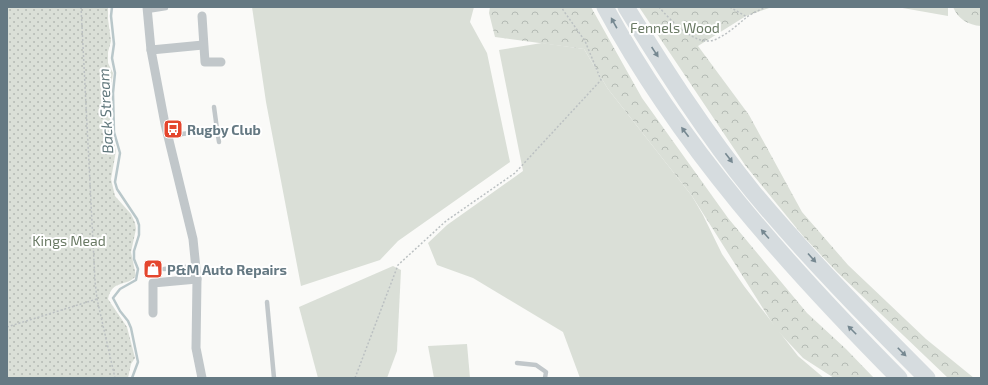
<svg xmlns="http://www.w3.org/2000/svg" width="988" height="385" font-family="'Exo 2',sans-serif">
  <defs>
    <pattern id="forest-crowns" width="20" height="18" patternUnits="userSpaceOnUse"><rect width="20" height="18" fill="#dadfd7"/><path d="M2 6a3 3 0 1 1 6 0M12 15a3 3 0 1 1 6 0" fill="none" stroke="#b4bab4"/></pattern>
    <pattern id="park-dots" width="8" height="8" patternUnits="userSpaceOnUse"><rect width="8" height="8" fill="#dadfd7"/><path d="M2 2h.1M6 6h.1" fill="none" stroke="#b4bab4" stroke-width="1.8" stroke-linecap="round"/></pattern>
  </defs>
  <rect width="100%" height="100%" fill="#fafaf8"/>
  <!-- green -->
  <g fill="#dadfd7">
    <polygon points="252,7 474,7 470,22 487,53 510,162 398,241 380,260 301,286 266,102"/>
    <polygon points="897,7 948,7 948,16"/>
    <polygon points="542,43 584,49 608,89 692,196 703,215 722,254 744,286 798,356 824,378 580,378 563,332 473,278 437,265 428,243 447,225 523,171 499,50"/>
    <polygon points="393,266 401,270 397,351 387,378 318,378 299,307"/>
    <polygon points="467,344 470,378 434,378 428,346"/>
  </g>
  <!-- forest -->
  <g fill="url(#forest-crowns)">
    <polygon points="490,7 591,7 642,98 728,218 807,313 846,349 874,378 834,378 803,358 776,329 692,196 608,89 584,49 495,37 489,13"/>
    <polygon points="639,7 772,7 746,16 698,46 749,115 802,212 848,265 926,339 974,378 948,378 837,272 803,236 745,165"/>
    <path d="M953,7H981V26C968,25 958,19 953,7Z"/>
  </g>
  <!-- park -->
  <path fill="url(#park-dots)" d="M7,7H108V19L111,41L108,52V63L113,73L110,93V129L116,151L111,179L115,196L131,214L135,223L136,229L131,252L136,276C127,287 112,279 108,299L127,327L135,358L131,364L128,378H7Z"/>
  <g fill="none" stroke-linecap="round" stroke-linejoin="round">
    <!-- stream -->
    <polyline stroke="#b9c7ca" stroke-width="2.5" points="112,7 111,16 114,44 112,58 115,73 113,93 114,132 120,153 115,182 117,189 137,219 139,225 139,235 134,251 134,259 138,269 136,280 120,289 113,298 120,311 128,321 131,328 138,362 132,378"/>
    <!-- path -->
    <g stroke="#bbc0c2" stroke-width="1.5" stroke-dasharray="2 2" stroke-linecap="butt">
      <polyline points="81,7 95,281 97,299 115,378"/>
      <path d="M659,7C669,19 696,47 714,40C727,35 737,25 747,17C752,13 760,10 766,7"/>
      <polyline points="730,7 747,17"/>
      <polyline points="7,327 97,299"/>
      <polyline points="355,378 398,265 446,221 515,173 601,80 585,41 561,7"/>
    </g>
    <!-- lane -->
    <g stroke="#c1c7ca" stroke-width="4.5">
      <polyline points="147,11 166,8"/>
      <polyline points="217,129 219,142"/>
      <polyline points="168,136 217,129 214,107"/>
      <polyline points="164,269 196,266"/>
      <polyline points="267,302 274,378"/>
      <polyline points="517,363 536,365 546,372 545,378"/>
    </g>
    <!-- street -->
    <g stroke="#c1c7ca" stroke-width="9">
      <polyline points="147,7 151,50 165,124 193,239 197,279 196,348 202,378"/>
      <polyline points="202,16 205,62 221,62"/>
      <polyline points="151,50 203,45"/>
      <polyline points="153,313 153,283 197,279"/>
    </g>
    <!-- highway -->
    <g stroke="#d6dcdf" stroke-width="17">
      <path d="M605,7C680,146 788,266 899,378"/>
      <path d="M626,7C665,70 706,134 753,192C807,257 867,318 927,378"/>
    </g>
  </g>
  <!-- one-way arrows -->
  <defs><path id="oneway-solid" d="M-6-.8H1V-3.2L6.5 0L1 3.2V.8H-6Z"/></defs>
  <g fill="#768891">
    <use href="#oneway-solid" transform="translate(614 23) rotate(-119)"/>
    <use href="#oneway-solid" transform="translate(655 52) rotate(56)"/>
    <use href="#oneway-solid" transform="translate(685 132) rotate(-127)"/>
    <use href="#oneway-solid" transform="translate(729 158) rotate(53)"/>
    <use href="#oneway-solid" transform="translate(765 234) rotate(-131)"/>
    <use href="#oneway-solid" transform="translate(812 258) rotate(48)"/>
    <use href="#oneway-solid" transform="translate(852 330) rotate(-135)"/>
    <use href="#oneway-solid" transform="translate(902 352) rotate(45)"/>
  </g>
  <!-- icons -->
  <defs>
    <g id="bus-square" transform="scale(1)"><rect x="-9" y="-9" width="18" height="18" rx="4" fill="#e4462e" stroke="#fff"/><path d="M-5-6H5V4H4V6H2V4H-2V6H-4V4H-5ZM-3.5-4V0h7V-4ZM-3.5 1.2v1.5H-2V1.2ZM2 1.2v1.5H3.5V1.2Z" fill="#fff"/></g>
    <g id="shop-square" transform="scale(1)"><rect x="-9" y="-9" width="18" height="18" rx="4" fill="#e4462e" stroke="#fff"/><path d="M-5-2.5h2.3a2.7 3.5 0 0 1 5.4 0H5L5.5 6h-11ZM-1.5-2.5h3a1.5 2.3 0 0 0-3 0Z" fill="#fff"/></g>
  </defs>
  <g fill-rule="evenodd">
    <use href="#bus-square" x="173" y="129"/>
    <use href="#shop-square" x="153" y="269"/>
  </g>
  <g text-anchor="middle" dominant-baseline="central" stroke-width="4" stroke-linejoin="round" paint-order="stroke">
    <!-- park labels -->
    <g font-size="14" fill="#6a7a64" stroke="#fff">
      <text x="675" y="27">Fennels Wood</text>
      <text x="69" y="240">Kings Mead</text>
    </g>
    <!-- poi labels -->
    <g font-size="14" font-weight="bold" fill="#657983" stroke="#fff" text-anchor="start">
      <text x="187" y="129">Rugby Club</text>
      <text x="167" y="269">P&amp;M Auto Repairs</text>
    </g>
    <!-- water labels -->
    <g font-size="15" font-style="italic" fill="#60777c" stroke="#fff">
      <text transform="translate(105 111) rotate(-93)">Back Stream</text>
    </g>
  </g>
  <!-- border -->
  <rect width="988" height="385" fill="none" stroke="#657983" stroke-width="16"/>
</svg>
